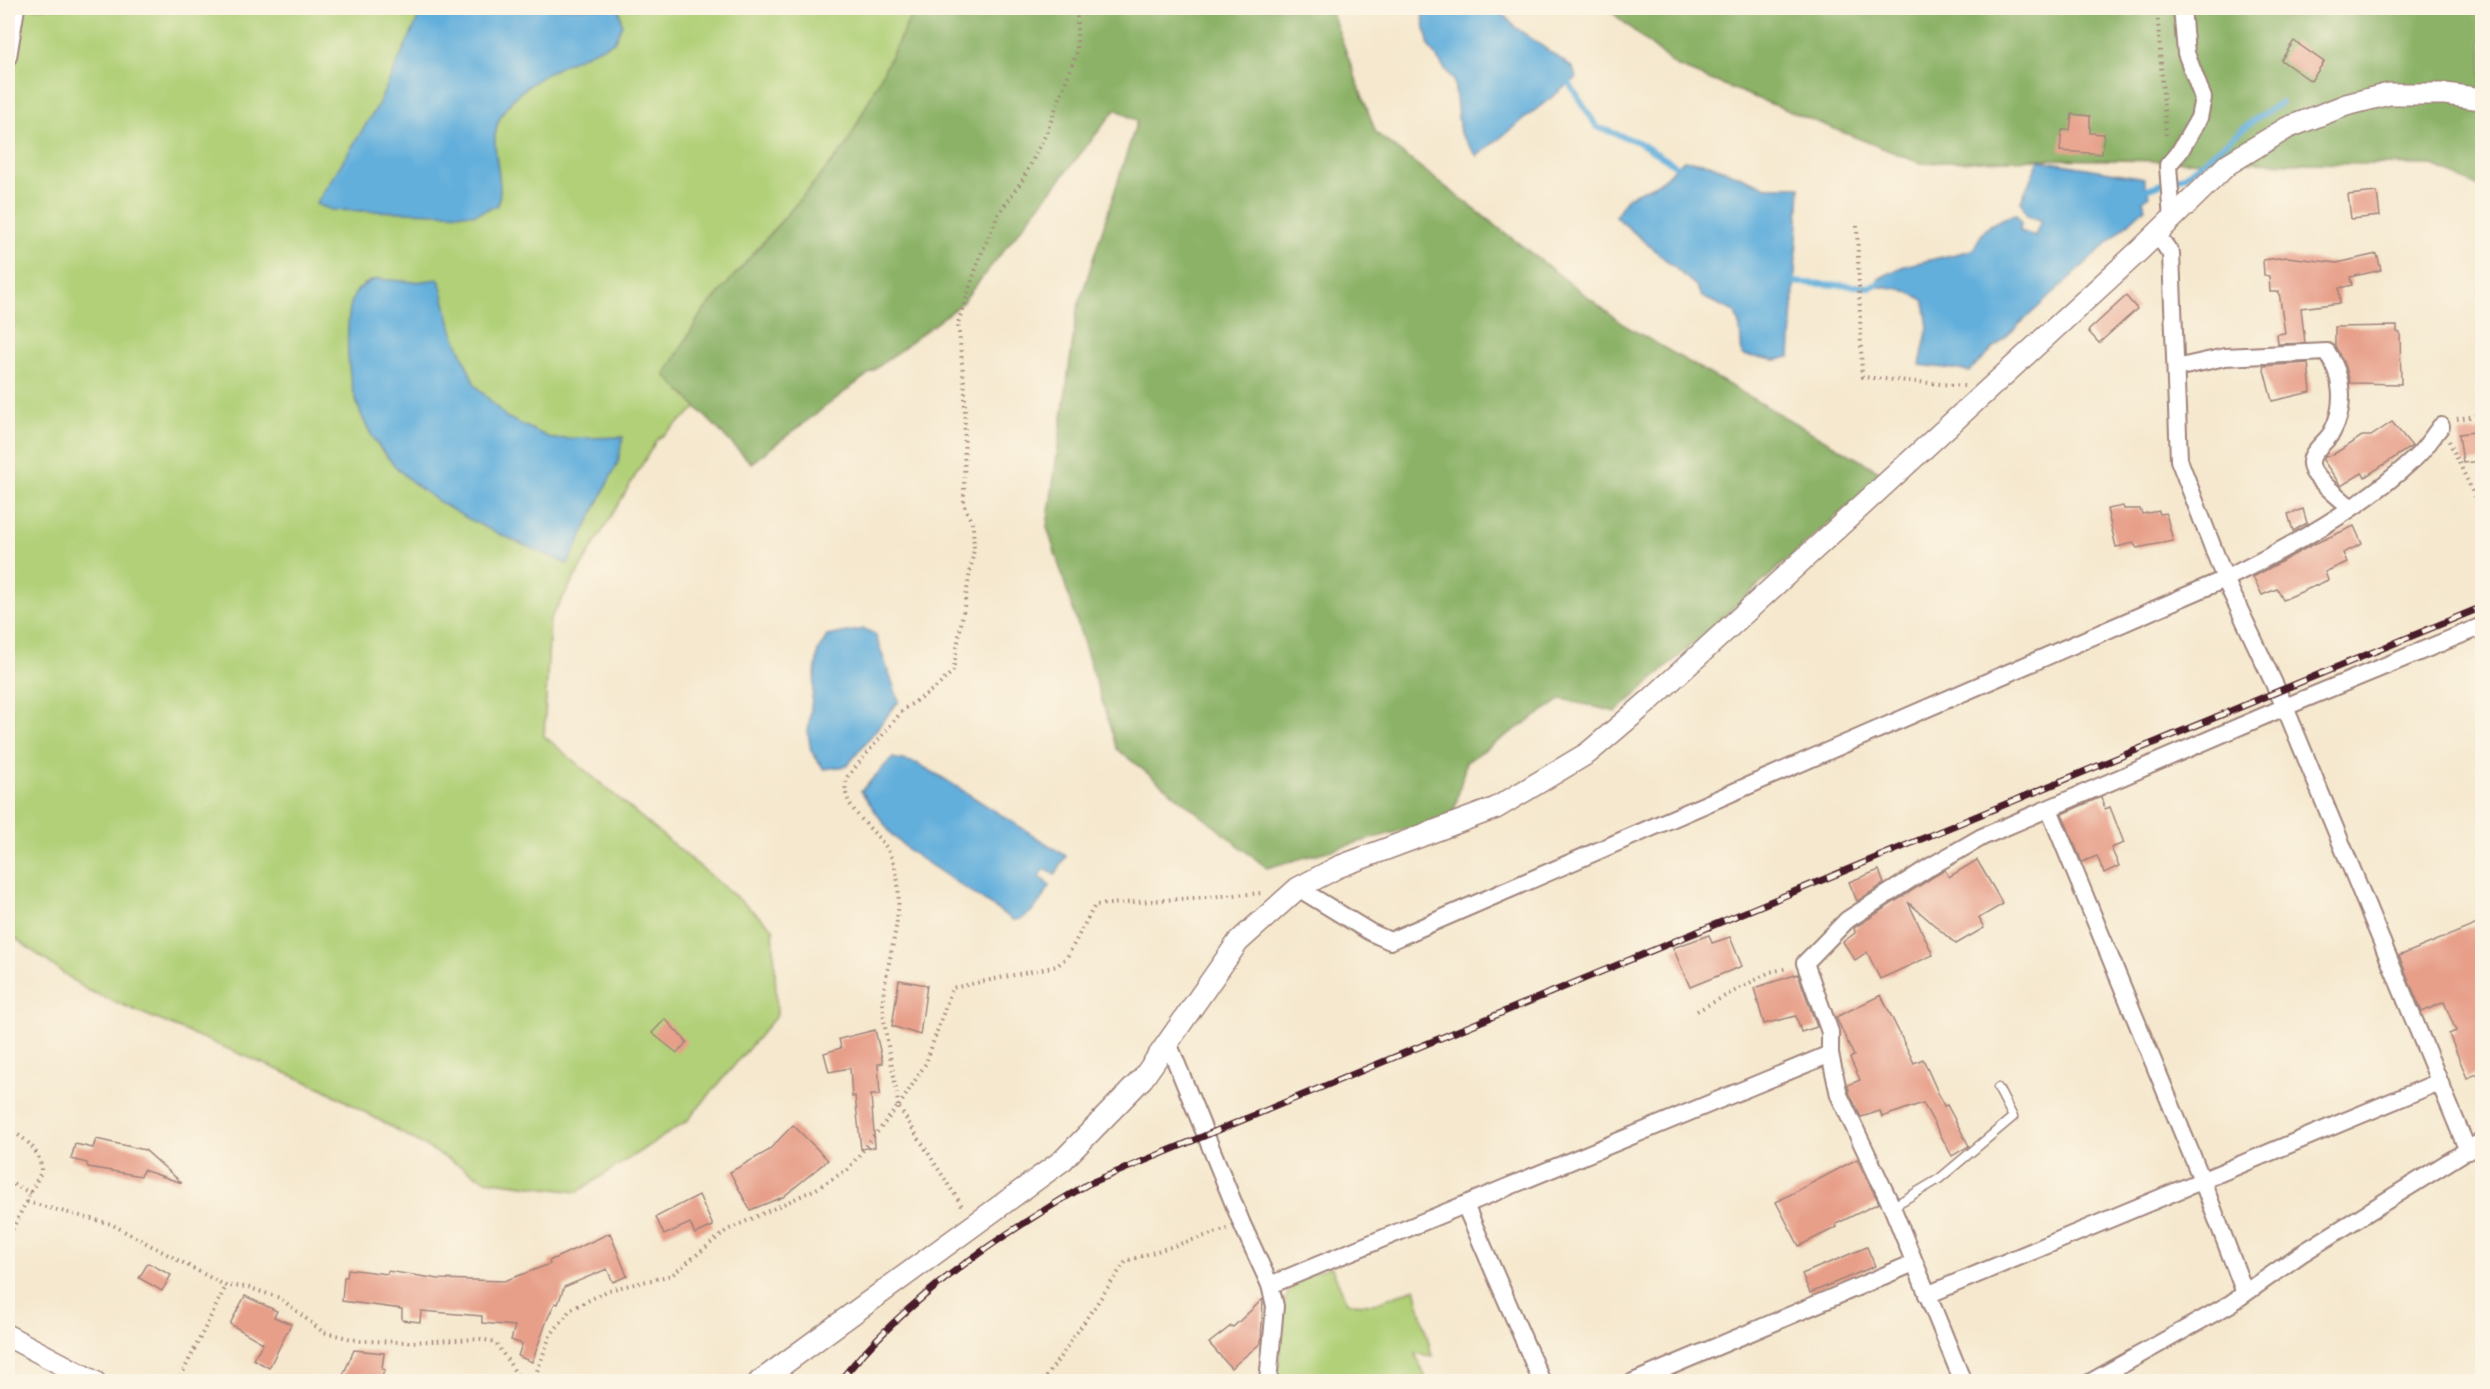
<svg xmlns="http://www.w3.org/2000/svg" width="2490" height="1389" font-family="Itim,sans-serif">
  <rect width="100%" height="100%" fill="#fcf5e5"/>
  <filter id="ink" filterUnits="userSpaceOnUse"><feTurbulence type="fractalNoise" baseFrequency=".0167" numOctaves="2"/><feDisplacementMap in="SourceGraphic" scale="12" xChannelSelector="R" yChannelSelector="G"/><feConvolveMatrix kernelMatrix="1 2 1 2 8 2 1 2 1" color-interpolation-filters="sRGB"/></filter>
  <filter id="wash" filterUnits="userSpaceOnUse"><feTurbulence type="fractalNoise" baseFrequency=".008" numOctaves="4" result="noise"/><feDisplacementMap in="SourceGraphic" scale="24" xChannelSelector="R" yChannelSelector="G"/><feGaussianBlur stdDeviation="1.35" result="paint"/><feColorMatrix in="noise" values="0 0 0 0 0 0 0 0 0 0 0 0 0 0 0 0 0 1.4 0 .05"/><feComposite in="paint" operator="in"/></filter>
  <g filter="url(#wash)">
    <rect width="100%" height="100%" fill="#f5e8ce"/>
    <!-- green -->
    <g fill="#b1d078" stroke="#7e7852" stroke-width="1.5">
      <polygon points="8,8 941,8 760,356 656,441 550,619 544,736 773,928 777,1015 687,1121 577,1192 485,1180 324,1089 87,990 8,933"/>
      <path d="M1331,1266L1347,1303L1373,1304L1415,1288L1432,1356L1415,1353L1427,1381L1277,1382L1284,1303C1291,1279 1310,1275 1331,1266Z"/>
    </g>
    <!-- forest -->
    <g fill="#8cb268" stroke="#6b684a" stroke-width="1.5">
      <polygon points="915,8 1330,8 1376,133 1624,325 1884,474 1616,712 1562,699 1466,762 1453,816 1267,868 1117,749 1047,527 1077,310 1137,121 1116,109 961,304 751,463 665,375 701,314 846,146"/>
      <polygon points="1607,8 2482,8 2482,188 2431,165 2039,159 1920,163 1676,66"/>
    </g>
    <!-- water -->
    <g fill="#62afdc" stroke="#566784" stroke-width="1.5">
      <path d="M423,8H619L622,25L614,42C574,61 498,86 495,137C494,161 504,182 498,205L476,214L332,210L316,204L377,107Z"/>
      <polygon points="1421,8 1497,8 1515,27 1573,68 1576,78 1477,156 1460,133 1454,81 1429,47"/>
      <polygon points="1684,160 1709,164 1766,187 1800,187 1790,357 1775,360 1742,355 1740,328 1735,312 1702,297 1696,286 1615,216 1628,197 1660,182"/>
      <path d="M2039,160L2144,178L2149,196L2143,200L2145,208L1969,371L1920,365L1928,327L1924,301C1910,291 1897,286 1879,287L1878,279L1904,266L1973,250C1985,225 1990,223 2016,214L2021,223L2020,231L2035,236L2041,220L2027,216L2021,201Z"/>
      <path d="M378,279L415,282L439,279L452,330L475,385L506,417L552,439L623,437L618,462L568,564C455,516 340,473 348,327C349,303 352,285 378,279Z"/>
      <polygon points="864,629 875,634 899,701 847,766 824,769 811,751 808,732 818,651 827,636"/>
      <path d="M892,758L916,763L938,775L1066,856L1055,875L1045,869L1039,876L1050,886C1042,898 1030,921 1013,920L911,852L892,835L861,791Z"/>
    </g>
    <g fill="none" stroke-linecap="round" stroke-linejoin="round">
      <!-- stream -->
      <g stroke="#62afdc" stroke-width="6">
        <polyline points="1569,83 1597,127 1638,142 1683,170"/>
        <polyline points="2141,191 2185,176 2254,120 2281,103"/>
        <polyline points="1788,279 1790,282 1870,287 1886,281"/>
      </g>
    </g>
    <g id="blocks">
      <!-- building -->
      <g fill="#e79f89">
        <polygon points="2294,41 2324,62 2311,81 2281,60"/>
        <polygon points="2072,114 2090,116 2090,133 2104,134 2102,154 2060,151 2062,130 2070,130"/>
        <polygon points="2377,192 2380,216 2351,219 2348,195"/>
        <polygon points="2377,254 2381,270 2350,277 2352,285 2339,288 2340,303 2301,308 2305,343 2278,344 2277,334 2285,333 2279,292 2270,292 2269,276 2264,275 2263,260 2287,257 2337,263"/>
        <polygon points="2126,296 2137,309 2099,343 2088,331"/>
        <polygon points="2397,326 2397,332 2400,333 2401,384 2350,383 2346,367 2335,346 2335,327"/>
        <polygon points="2308,363 2311,392 2272,401 2263,366"/>
        <polygon points="2392,422 2412,446 2365,477 2362,473 2341,486 2323,460 2325,457 2334,454 2362,436 2371,436"/>
        <polygon points="2482,431 2482,461 2463,463 2459,434"/>
        <polygon points="2123,506 2124,509 2140,509 2142,514 2159,511 2160,514 2166,513 2173,541 2137,548 2133,543 2116,547 2107,509"/>
        <polygon points="2303,509 2307,523 2293,531 2288,514"/>
        <polygon points="2354,526 2362,544 2343,553 2347,562 2325,572 2328,580 2283,600 2277,589 2262,595 2253,577 2314,544"/>
        <polygon points="2101,797 2105,809 2110,807 2124,843 2111,848 2119,866 2104,873 2097,856 2082,862 2062,814"/>
        <polygon points="1977,860 2003,904 1979,918 1984,928 1956,944 1908,902 1933,955 1880,979 1867,952 1855,960 1843,942 1855,933 1854,928 1933,877 1945,870 1949,877"/>
        <polygon points="1879,870 1884,884 1857,901 1849,882"/>
        <polygon points="2482,922 2482,1072 2467,1078 2449,1034 2456,1031 2444,1002 2422,1012 2399,956"/>
        <polygon points="1709,935 1712,943 1730,937 1742,966 1690,987 1673,948"/>
        <polygon points="1798,974 1817,1027 1801,1032 1796,1016 1764,1024 1754,988"/>
        <polygon points="899,980 927,985 920,1035 892,1026"/>
        <polygon points="1881,995 1914,1063 1923,1059 1944,1106 1947,1105 1969,1146 1952,1156 1923,1103 1882,1117 1880,1111 1861,1117 1849,1092 1848,1085 1860,1080 1850,1058 1854,1056 1836,1017"/>
        <polygon points="665,1019 687,1042 677,1053 652,1033"/>
        <polygon points="875,1030 883,1063 878,1064 880,1095 871,1095 875,1147 861,1149 855,1096 852,1097 850,1068 829,1072 824,1053 841,1048 839,1039"/>
        <polygon points="793,1125 828,1160 783,1197 750,1210 730,1172 768,1151"/>
        <polygon points="96,1139 145,1150 182,1183 143,1170 141,1176 88,1167 87,1163 71,1159 75,1144 93,1148"/>
        <polygon points="1857,1159 1879,1203 1836,1224 1837,1227 1799,1246 1776,1202"/>
        <polygon points="699,1195 713,1226 695,1234 690,1223 664,1235 656,1217"/>
        <polygon points="610,1233 627,1276 613,1282 607,1269 564,1287 558,1304 555,1303 547,1320 532,1362 518,1356 522,1344 511,1340 515,1326 482,1323 482,1316 421,1311 420,1322 402,1320 402,1309 342,1301 344,1277 347,1277 348,1269 387,1274 388,1271 439,1279 504,1281 550,1264 549,1261"/>
        <polygon points="1867,1247 1875,1266 1810,1293 1802,1274"/>
        <polygon points="148,1263 171,1275 162,1291 139,1278"/>
        <polygon points="245,1296 277,1311 274,1317 291,1324 269,1368 253,1359 263,1343 230,1324"/>
        <polygon points="1263,1299 1261,1343 1231,1368 1209,1343 1231,1326 1233,1327"/>
        <polygon points="354,1350 384,1353 382,1369 385,1370 379,1382 340,1382"/>
      </g>
    </g>
  </g>
  <g filter="url(#ink)">
    <use href="#blocks" fill-opacity="0" stroke="#a0847c" stroke-width="1.5"/>
    <g fill="none" stroke-linecap="round" stroke-linejoin="round">
      <!-- service casing -->
      <g stroke="#a0847c" stroke-width="11">
        <polyline id="service" points="1892,1207 1939,1179 2013,1117 1998,1088"/>
      </g>
      <!-- minor casing -->
      <g stroke="#a0847c" stroke-width="20">
        <g id="minor">
          <polyline points="8,57 16,8"/>
          <polyline points="2172,220 2168,165 2180,151 2199,118 2203,98 2186,53 2182,8"/>
          <polyline points="2157,234 2171,254 2179,460 2225,579 2285,707 2468,1151"/>
          <path d="M2176,368L2225,357L2327,352C2343,376 2346,406 2332,432C2326,444 2304,454 2313,471C2318,481 2341,499 2350,507"/>
          <polyline points="2049,809 2202,1180 2245,1293"/>
          <path d="M1298,888L1370,932L1390,941L2225,579C2290,547 2362,508 2415,458C2425,449 2433,436 2441,426"/>
          <polyline points="1169,1045 1242,1224 1270,1285 1275,1306 1268,1382"/>
          <polyline points="1465,1205 1542,1382"/>
          <polyline points="1270,1285 1830,1054"/>
          <polyline points="1927,1295 2439,1082"/>
          <polyline points="1633,1382 1914,1263"/>
          <polyline points="1963,1382 1892,1207 1839,1095 1830,1054 1830,1032 1805,963 1847,920 1928,868 1982,837 2285,707 2482,626"/>
          <polyline points="2091,1382 2230,1304 2301,1254 2482,1141"/>
        </g>
      </g>
      <!-- tertiary casing -->
      <g stroke="#a0847c" stroke-width="24">
        <g id="tertiary">
          <polyline points="8,1336 95,1382"/>
          <polyline points="759,1382 1063,1160 1143,1078 1238,942 1298,888 1338,867 1496,808 1588,753 1649,701 2140,250 2228,164 2287,128 2346,105 2389,94 2445,94 2482,99"/>
        </g>
      </g>
      <!-- path -->
      <g stroke="#a0847c" stroke-width="4" stroke-dasharray="1.5 4.5" stroke-linecap="butt">
        <polyline points="2157,8 2166,137"/>
        <polyline points="1857,226 1862,377 1964,386"/>
        <polyline points="2457,419 2482,415"/>
        <polyline points="2449,441 2482,512"/>
        <polyline points="1697,1011 1770,972 1788,968"/>
        <path d="M898,1106C896,1075 881,1025 883,997C888,953 910,901 891,856C881,831 834,807 848,776L904,709L938,686L953,671L974,549L973,525L964,505L965,392L958,323L979,259L998,215L1023,179L1046,134L1077,52V8"/>
        <polyline points="899,1106 926,1063 952,988 1057,966 1067,957 1095,905 1263,893"/>
        <path d="M8,1129C25,1138 42,1151 41,1172L8,1238"/>
        <polyline points="8,1182 31,1193"/>
        <polyline points="27,1202 111,1224 226,1286 247,1287 280,1298 323,1332 360,1341 408,1342 480,1339 495,1342 522,1382"/>
        <polyline points="178,1382 226,1286"/>
        <polyline points="533,1382 550,1336 570,1310 609,1290 672,1275 727,1230 816,1189 848,1169 898,1106 964,1209"/>
        <polyline points="1043,1382 1126,1261 1227,1229"/>
      </g>
      <!-- service -->
      <use href="#service" stroke="#fff" stroke-width="8"/>
      <!-- minor -->
      <use href="#minor" stroke="#fff" stroke-width="16"/>
      <!-- tertiary -->
      <use href="#tertiary" stroke="#fff" stroke-width="21"/>
      <!-- rail casing -->
      <g stroke="#4a1f2b" stroke-width="7">
        <path id="rail" d="M839,1382C906,1298 997,1237 1088,1184L2482,607"/>
      </g>
      <!-- rail -->
      <use href="#rail" stroke="#fcf5e5" stroke-width="4.5" stroke-dasharray="14" stroke-linecap="butt"/>
    </g>
  </g>
  <!-- margin -->
  <rect width="2490" height="1389" fill="none" stroke="#fcf5e5" stroke-width="30"/>
</svg>
